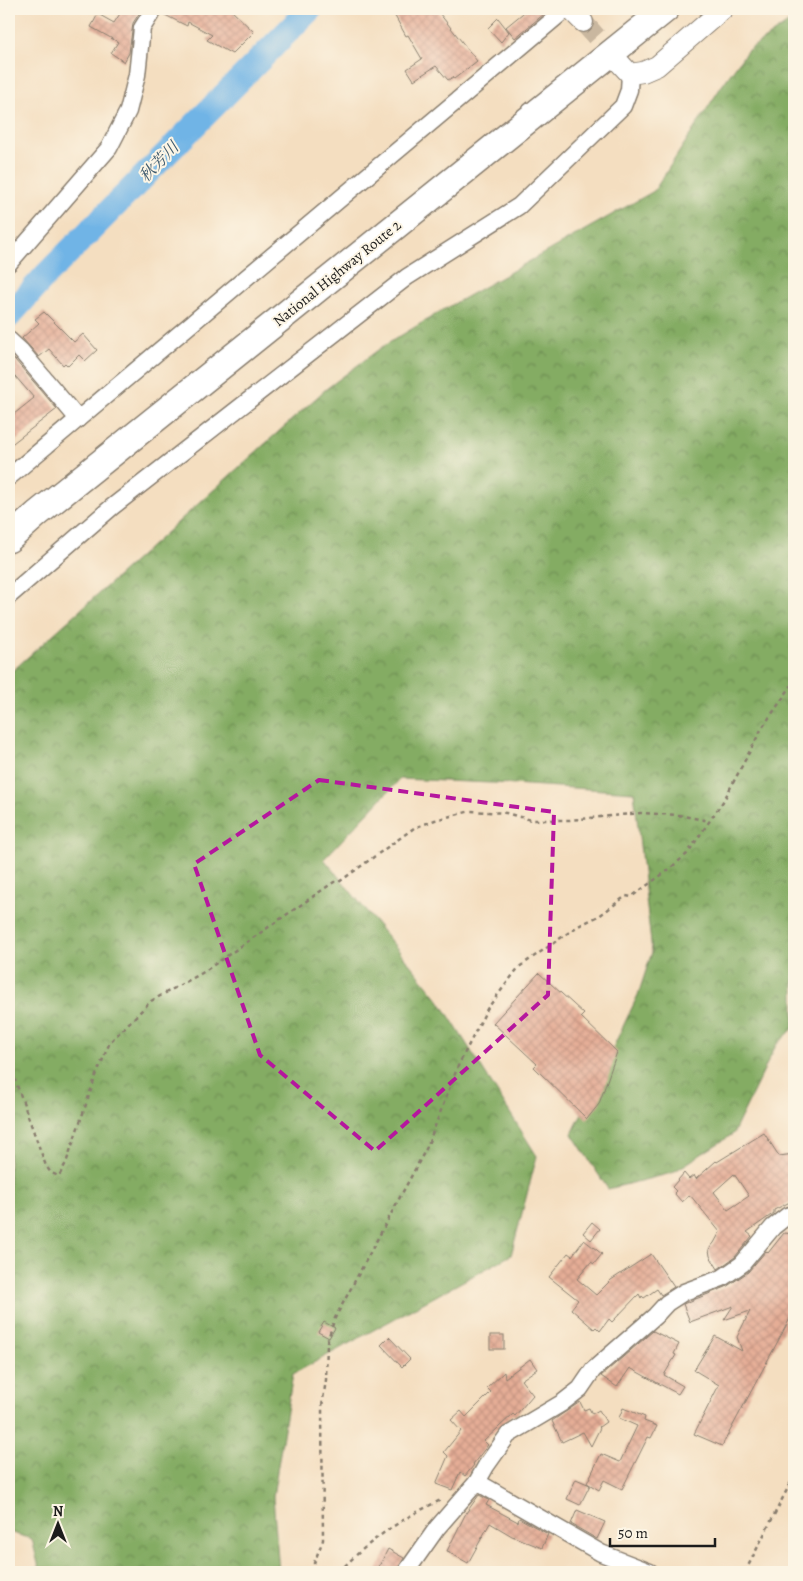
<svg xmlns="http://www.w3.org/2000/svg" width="803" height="1581" font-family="Alegreya,'Noto Serif JP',serif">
  <defs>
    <pattern id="forest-crowns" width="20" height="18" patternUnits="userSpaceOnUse" patternTransform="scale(1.25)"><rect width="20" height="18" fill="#84ac63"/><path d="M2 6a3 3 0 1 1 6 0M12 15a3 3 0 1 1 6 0" fill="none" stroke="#6b8b51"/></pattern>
    <pattern id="building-cross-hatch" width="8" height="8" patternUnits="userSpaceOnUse" patternTransform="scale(1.25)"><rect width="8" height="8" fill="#e5ad96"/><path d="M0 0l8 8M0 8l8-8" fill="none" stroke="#c49481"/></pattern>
  </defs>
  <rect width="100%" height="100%" fill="#fcf5e5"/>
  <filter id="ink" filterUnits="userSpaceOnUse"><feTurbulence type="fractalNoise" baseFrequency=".02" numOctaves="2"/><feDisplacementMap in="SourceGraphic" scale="10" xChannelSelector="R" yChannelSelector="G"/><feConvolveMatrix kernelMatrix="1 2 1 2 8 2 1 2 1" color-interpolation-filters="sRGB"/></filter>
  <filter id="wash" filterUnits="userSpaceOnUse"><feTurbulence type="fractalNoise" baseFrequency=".0096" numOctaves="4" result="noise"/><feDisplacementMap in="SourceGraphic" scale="20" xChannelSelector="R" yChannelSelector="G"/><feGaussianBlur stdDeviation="1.12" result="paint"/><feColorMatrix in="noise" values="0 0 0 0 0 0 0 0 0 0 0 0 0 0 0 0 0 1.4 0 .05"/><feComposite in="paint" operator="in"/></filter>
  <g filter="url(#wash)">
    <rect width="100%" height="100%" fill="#f4dec0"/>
    <!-- forest -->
    <polygon fill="url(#forest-crowns)" stroke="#506440" points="794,19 794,1028 776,1045 733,1134 672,1173 608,1189 572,1134 638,995 652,952 634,792 513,784 400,779 324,859 439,1000 537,1156 511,1255 293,1374 273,1496 279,1572 40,1572 32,1539 9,1532 9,674 326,389 382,347 443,310 654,191 721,87 747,51"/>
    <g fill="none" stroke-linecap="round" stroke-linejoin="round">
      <!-- river -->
      <polyline stroke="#6fb4e6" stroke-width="25" points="9,316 46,275 310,9"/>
    </g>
    <g id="blocks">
      <!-- building -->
      <g fill="url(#building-cross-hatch)" fill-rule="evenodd">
        <polygon points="123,9 142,9 133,23 129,53 124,62 111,53 118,42 91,27 98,14 114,23"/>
        <polygon points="164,9 230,9 254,32 232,54 207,40 212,35 188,22 187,26 163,14"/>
        <polygon points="391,9 436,9 477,61 454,79 453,77 448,80 436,66 414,80 407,69 422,59 408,35 406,36"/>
        <polygon points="528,9 550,9 515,38 506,27"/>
        <polygon points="498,18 509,32 501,42 488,28"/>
        <polygon points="44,312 74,342 83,334 97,350 85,361 79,355 68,366 65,363 63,365 49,349 39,357 22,338 39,323 35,319"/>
        <polygon points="9,353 57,409 9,446 9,418 34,398 9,369"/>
        <polygon points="539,973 584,1014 581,1017 617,1052 599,1104 587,1119 534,1067 537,1064 493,1023"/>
        <path d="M764,1133L779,1156L794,1154V1200L774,1210V1213L747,1232L752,1236L735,1257L718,1269L710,1256L709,1249L714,1243L720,1232L690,1195L682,1202L674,1193L676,1191L672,1187L684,1173L689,1179L694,1175L696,1179L716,1161L717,1162ZM734,1174L749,1196L728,1210L714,1192Z"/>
        <polygon points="592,1222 600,1229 591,1240 583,1233"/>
        <polygon points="784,1233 794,1234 794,1311 722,1446 694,1434 719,1385 694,1370 715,1336 742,1351 737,1337 750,1311 724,1320 733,1306 690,1322 683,1304 726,1287 748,1272 766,1251 768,1253"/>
        <polygon points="584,1240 602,1254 594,1264 591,1262 577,1279 596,1295 611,1280 651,1254 674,1287 661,1295 657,1289 644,1298 642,1296 641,1298 639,1294 612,1322 609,1319 600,1331 596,1327 594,1329 571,1309 578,1300 549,1277 568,1253 572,1256"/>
        <polygon points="324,1322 335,1328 329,1338 318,1332"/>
        <polygon points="653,1331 679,1344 674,1354 676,1355 664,1375 683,1386 678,1394 630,1368 617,1387 601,1376"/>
        <rect x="490" y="1335" width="14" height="14"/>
        <polygon points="389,1337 410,1359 402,1367 381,1345"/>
        <polygon points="530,1359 537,1369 521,1380 533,1395 515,1416 513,1414 484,1441 488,1445 473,1464 474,1465 465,1476 460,1472 452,1490 436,1484 448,1456 444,1452 461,1431 451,1420 461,1411 466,1417 491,1392 487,1388 504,1372 505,1378"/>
        <polygon points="580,1402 584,1410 589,1408 592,1414 599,1410 606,1422 599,1427 600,1428 591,1446 583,1432 562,1442 552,1421"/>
        <polygon points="623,1408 645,1417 644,1421 657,1426 651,1438 648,1437 622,1489 604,1480 599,1490 587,1483 601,1454 620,1462 637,1426 619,1418"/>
        <polygon points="576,1479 590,1485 580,1505 567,1499"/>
        <polygon points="479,1495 489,1500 486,1505 518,1522 519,1518 548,1534 542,1548 512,1536 490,1523 468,1563 450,1553 450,1552 447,1551 466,1513"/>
        <polygon points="577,1510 605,1522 597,1539 571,1524"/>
        <polygon points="388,1549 404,1558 396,1572 376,1572"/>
      </g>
    </g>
  </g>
  <g filter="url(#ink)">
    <use href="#blocks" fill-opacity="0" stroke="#887d6e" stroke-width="1"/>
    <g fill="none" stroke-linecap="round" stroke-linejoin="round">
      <!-- tertiary-tunnel -->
      <polyline stroke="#c9b79f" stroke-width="20" stroke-dasharray="20 10" stroke-linecap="butt" points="583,22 618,61"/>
      <!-- minor casing -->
      <g stroke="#887d6e" stroke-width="19">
        <g id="minor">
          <polyline points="9,263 109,148 128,111 137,75 142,28 154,9"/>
          <polyline points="9,340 21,351 78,419"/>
          <polyline points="9,477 566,9"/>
          <polyline points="9,596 112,507 407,277 519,206 623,106 629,90 630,74"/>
          <polyline points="477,1482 486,1466 508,1435 562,1403 580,1389 593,1370 655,1316 667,1303 684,1292 722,1278 742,1264 773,1227 787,1216 794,1214"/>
          <polyline points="406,1572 437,1528 477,1482 601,1553 650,1572"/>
        </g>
      </g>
      <!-- tertiary casing -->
      <g stroke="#887d6e" stroke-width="22">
        <g id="tertiary">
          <polyline points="570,9 583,22"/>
          <polyline points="618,61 630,74 643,72 657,66 723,9"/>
        </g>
      </g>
      <!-- trunk casing -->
      <g stroke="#887d6e" stroke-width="29">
        <polyline id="trunk" points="9,539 37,514 666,9"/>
      </g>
      <!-- path -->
      <g stroke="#887d6e" stroke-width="2.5" stroke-dasharray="4 4" stroke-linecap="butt">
        <polyline points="9,1063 46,1166 51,1173 59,1176 66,1163 95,1078 110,1042 151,1001 202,973 334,882 339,882 414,828 435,820 471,811 506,813 531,820 570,820 641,813 678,815 709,821"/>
        <polyline points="315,1572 314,1563 323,1540 322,1406 326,1380 327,1342 335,1318 427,1147 458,1066 487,1009 519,967 578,926 599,916 626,896 631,897 667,871 687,854 724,800 762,728 794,682"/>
        <path d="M339,1572C368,1541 402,1518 441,1500"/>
        <polyline points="745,1572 794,1476"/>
      </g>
      <!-- minor -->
      <use href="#minor" stroke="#fff" stroke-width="16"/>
      <!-- tertiary -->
      <use href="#tertiary" stroke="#fff" stroke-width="20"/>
      <!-- trunk -->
      <use href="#trunk" stroke="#fff" stroke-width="26"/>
    </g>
  </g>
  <!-- marked area -->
  <path fill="none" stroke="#b5179e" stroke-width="4" stroke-dasharray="10 6" stroke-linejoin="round" d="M319,780L554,812L548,995L375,1151L260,1055L194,864Z"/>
  <g text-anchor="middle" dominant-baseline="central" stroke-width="4" stroke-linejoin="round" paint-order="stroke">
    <!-- street labels -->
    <g font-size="15" fill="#1c1c1c" stroke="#fcf5e5">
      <text transform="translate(337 273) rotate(-39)">National Highway Route 2</text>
    </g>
    <!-- water labels -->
    <g font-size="16" font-style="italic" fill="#3d596d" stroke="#fcf5e5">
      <text transform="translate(159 162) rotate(-46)">秋芳川</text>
    </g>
  </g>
  <!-- margin -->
  <rect width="803" height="1581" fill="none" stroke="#fcf5e5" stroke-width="30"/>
  <!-- north arrow -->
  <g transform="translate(58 1524)" stroke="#fcf5e5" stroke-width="4" paint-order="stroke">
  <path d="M0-4L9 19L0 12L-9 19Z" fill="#1c1c1c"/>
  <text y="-8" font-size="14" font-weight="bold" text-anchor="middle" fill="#1c1c1c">N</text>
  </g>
  <!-- scale -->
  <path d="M610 1538v8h105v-8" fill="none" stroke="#1c1c1c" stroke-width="2.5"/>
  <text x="618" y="1538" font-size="15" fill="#1c1c1c" stroke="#fcf5e5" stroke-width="4" paint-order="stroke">50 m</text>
</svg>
